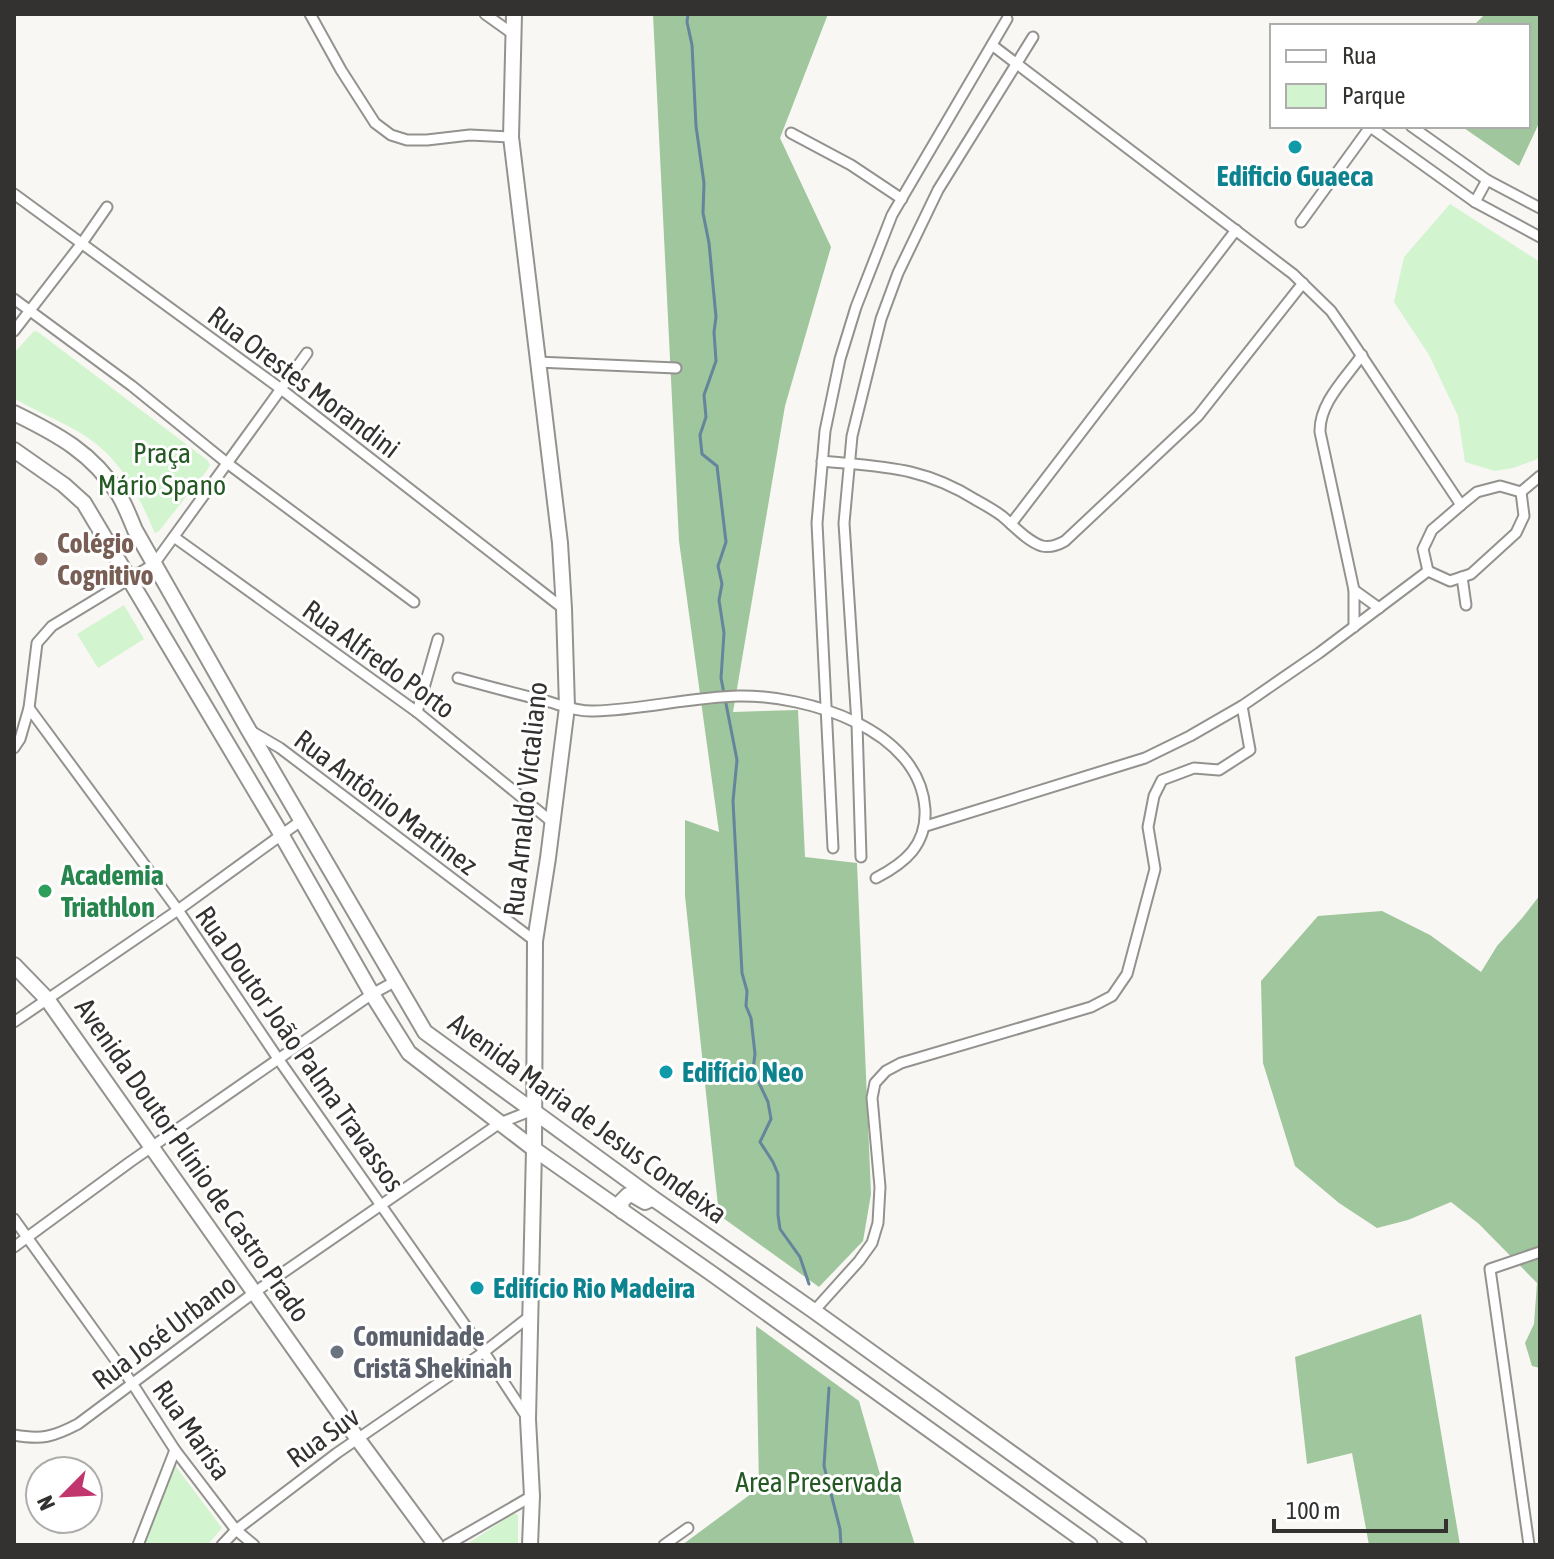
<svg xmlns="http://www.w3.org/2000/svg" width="1554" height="1559" font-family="'Asap Condensed',sans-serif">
  <rect width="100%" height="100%" fill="#f9f7f3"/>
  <!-- green -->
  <g fill="#d2f4cf">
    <polygon points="1450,204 1540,262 1540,458 1513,468 1495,471 1465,462 1458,416 1429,355 1394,302 1404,257"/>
    <path d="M34,331L38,332L207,460L210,465L208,469L159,531L155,533L153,529C137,491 118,456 82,434C60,420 36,412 14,398V353Z"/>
    <polygon points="124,605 144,639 98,668 77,634"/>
    <polygon points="174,1464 222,1528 207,1545 142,1545"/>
    <polygon points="514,1513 518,1515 518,1545 469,1545 469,1543"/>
  </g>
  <!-- forest -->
  <g fill="#9fc69c">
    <polygon points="653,14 828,14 780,138 831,247 785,406 733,712 798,710 805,857 857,863 871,1194 863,1241 819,1287 719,1215 685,896 685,820 719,832 679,541"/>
    <polygon points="1485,14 1540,14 1540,121 1519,166 1461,126 1528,126 1528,26 1473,26"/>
    <polygon points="1540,895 1540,1368 1532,1366 1525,1343 1534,1324 1537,1283 1479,1224 1451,1202 1408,1220 1377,1228 1339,1203 1295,1166 1263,1063 1261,981 1318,916 1382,911 1430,935 1481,972 1497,946 1523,917"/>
    <polygon points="1421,1314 1460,1545 1369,1545 1352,1453 1307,1464 1295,1357"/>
    <polygon points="756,1326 859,1401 881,1478 893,1476 915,1545 682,1545 759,1488"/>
  </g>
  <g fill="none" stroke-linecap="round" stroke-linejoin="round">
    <!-- stream -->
    <g stroke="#64859c" stroke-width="3">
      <polyline points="688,14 687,22 692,45 696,126 704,183 703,213 709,243 716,317 714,332 716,361 704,395 706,417 700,435 702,454 717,466 726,542 718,566 722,584 719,600 724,633 721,678 737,760 733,801 742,973 747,991 746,1006 751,1018 755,1054 753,1070 768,1102 771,1119 760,1142 773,1162 778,1174 778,1215 780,1229 800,1257 809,1284"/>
      <polyline points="829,1388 824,1466 840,1529 841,1545"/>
    </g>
    <!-- street casing -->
    <g stroke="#94928f" stroke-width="13">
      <g id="street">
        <polyline points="310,14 341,70 375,123 391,135 407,140 427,140 470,135 511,137"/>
        <polyline points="485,14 513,34"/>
        <polyline points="992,45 1293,274 1331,311 1347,334 1461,505"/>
        <polyline points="1369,126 1475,202 1540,237"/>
        <polyline points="1411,126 1487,180 1540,208"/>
        <polyline points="791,133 851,165 902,199"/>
        <polyline points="14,194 281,389 564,609"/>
        <polyline points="1475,202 1487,180"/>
        <polyline points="1301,222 1370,127"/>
        <polyline points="14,299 132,386 227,463 414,602"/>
        <polyline points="14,331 82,243 107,207"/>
        <polyline points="537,362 676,368"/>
        <path d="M822,461C882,467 922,466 976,500C985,505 994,510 1002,516C1014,526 1027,541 1042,546C1051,548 1058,545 1065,541L1198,416L1303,283"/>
        <polyline points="1521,492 1540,476"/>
        <polyline points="1011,524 1236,230"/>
        <polyline points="174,537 417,712 552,822"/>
        <polyline points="1428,571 1450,581 1471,574 1516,533 1524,516 1521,492"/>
        <polyline points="1428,571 1423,549 1432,530 1461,505 1477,492 1500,486 1521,492"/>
        <polyline points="1462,577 1466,605"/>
        <polyline points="1354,590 1379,608"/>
        <path d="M1354,627V590L1320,432C1319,403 1346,378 1362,355"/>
        <path d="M458,678C487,686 517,694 546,701C561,705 578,712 594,711C642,710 690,697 739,696C807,695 920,729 925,809C927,845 905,863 876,878"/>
        <polyline points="29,708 178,910 279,1060 484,1352 526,1416"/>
        <polyline points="417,712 438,639"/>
        <polyline points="251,731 280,748 535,941"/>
        <polyline points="14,748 20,739 29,708 37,643 52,626 154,564 307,353"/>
        <polyline points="926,826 1145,758 1190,736 1242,706 1319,653 1428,571"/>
        <polyline points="833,848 817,523 825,431 840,359 856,307 892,215 1007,19"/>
        <polyline points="861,857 857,724 844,523 852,436 881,319 898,273 938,190 1033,37"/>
        <polyline points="14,1022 178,910 302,820"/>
        <polyline points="14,1219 132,1383 175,1450 236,1530 254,1545"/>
        <polyline points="14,1247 130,1162 372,994 396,981"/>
        <polyline points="814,1311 859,1261 872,1243 878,1223 880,1187 872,1098 875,1083 886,1071 901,1063 1091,1007 1112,996 1127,974 1155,869 1148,827 1154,796 1162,780 1194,768 1219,770 1250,750 1242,706"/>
        <path d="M14,1435C42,1440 53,1437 78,1424L255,1292L500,1123L533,1110"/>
        <polyline points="138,1545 175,1450"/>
        <polyline points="222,1545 236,1530 337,1453 484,1352 530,1316"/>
        <polyline points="447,1545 532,1496"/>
        <polyline points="664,1545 688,1528"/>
        <polyline points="1529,1545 1490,1269 1540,1252"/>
      </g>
    </g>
    <!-- secondary casing -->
    <g stroke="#94928f" stroke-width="18">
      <g id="secondary">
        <polyline points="514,14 511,137 560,543 564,609 567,707 548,858 535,941 534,1149 528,1419 532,1496 530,1545"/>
        <path d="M14,413C57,434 93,453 119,495C125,505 130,518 135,530L248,729L425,1032L654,1199L814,1311L1139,1545"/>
        <polyline points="14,450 64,485 84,503 281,834 372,994 409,1053 534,1149 711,1273 1090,1545"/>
        <polyline points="14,965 47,999 357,1438 436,1545"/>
        <polyline points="622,1211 621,1202 628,1195 633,1195 645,1202 649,1200"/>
      </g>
    </g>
    <!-- street -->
    <use href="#street" stroke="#fff" stroke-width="9"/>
    <!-- secondary -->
    <use href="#secondary" stroke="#fff" stroke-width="14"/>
  </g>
  <!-- markers -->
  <g fill="#0f9aa8" stroke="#fff" stroke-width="3">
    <circle cx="1295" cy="147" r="8"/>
    <circle cx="666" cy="1072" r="8"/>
    <circle cx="477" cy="1288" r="8"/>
  </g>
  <circle fill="#8d6e63" stroke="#fff" stroke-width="3" cx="41" cy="559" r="8"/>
  <circle fill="#2e9e5b" stroke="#fff" stroke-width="3" cx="45" cy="891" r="8"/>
  <circle fill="#6b7280" stroke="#fff" stroke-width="3" cx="337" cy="1352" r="8"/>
  <g text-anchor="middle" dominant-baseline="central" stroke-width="6" stroke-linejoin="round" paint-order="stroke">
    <!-- culture labels -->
    <g font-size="28" font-weight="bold" fill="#0d838f" stroke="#fff" text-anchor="start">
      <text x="1295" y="176" text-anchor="middle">Edificio Guaeca</text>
      <text x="682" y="1072">Edifício Neo</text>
      <text x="493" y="1288">Edifício Rio Madeira</text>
    </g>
    <!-- street labels -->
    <g font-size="28" fill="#333230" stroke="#fff">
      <text transform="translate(304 382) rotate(37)">Rua Orestes Morandini</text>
      <text transform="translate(379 659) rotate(36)">Rua Alfredo Porto</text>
      <text transform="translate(525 799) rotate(-84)">Rua Arnaldo Victaliano</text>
      <text transform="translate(386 802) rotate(37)">Rua Antônio Martinez</text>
      <text transform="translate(300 1049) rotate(55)">Rua Doutor João Palma Travassos</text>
      <text transform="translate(588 1118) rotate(36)">Avenida Maria de Jesus Condeixa</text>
      <text transform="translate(193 1160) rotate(55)">Avenida Doutor Plínio de Castro Prado</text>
      <text transform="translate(164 1332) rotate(-37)">Rua José Urbano</text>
      <text transform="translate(192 1430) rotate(55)">Rua Marisa</text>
      <text transform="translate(323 1437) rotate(-36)">Rua Suv</text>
    </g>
    <!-- park labels -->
    <g font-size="28" fill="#255923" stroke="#fff">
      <text x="162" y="453">Praça<tspan x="162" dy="32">Mário Spano</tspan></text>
      <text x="819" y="1482">Area Preservada</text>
    </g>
    <!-- education labels -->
    <g font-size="28" font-weight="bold" fill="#785e54" stroke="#fff" text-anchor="start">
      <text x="57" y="543">Colégio<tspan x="57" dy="32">Cognitivo</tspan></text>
    </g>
    <!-- leisure labels -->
    <g font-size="28" font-weight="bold" fill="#27864d" stroke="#fff" text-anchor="start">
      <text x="61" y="875">Academia<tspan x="61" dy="32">Triathlon</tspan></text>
    </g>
    <!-- worship labels -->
    <g font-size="28" font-weight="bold" fill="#5b616d" stroke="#fff" text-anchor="start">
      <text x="353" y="1336">Comunidade<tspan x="353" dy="32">Cristã Shekinah</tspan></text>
    </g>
  </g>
  <!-- border -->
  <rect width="1554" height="1559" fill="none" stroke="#333230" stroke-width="32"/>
  <!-- legend -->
  <rect x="1270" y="24" width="260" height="104" fill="#ffffff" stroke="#adadac" stroke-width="2"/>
  <rect x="1286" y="50" width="40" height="12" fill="#ffffff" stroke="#adadac" stroke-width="2"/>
  <text x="1342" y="64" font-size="24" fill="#333230">Rua</text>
  <rect x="1286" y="84" width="40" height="24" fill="#d2f4cf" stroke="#adadac" stroke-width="2"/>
  <text x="1342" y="104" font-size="24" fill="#333230">Parque</text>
  <!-- north arrow -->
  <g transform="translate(64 1495) rotate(246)"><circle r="38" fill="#ffffff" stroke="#adadac" stroke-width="2"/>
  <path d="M0-6L14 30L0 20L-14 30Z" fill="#c1366f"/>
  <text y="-12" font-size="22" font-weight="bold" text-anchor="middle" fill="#333230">N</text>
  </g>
  <!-- scale -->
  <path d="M1274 1519v12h172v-12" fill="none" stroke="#333230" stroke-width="4"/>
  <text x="1286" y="1519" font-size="24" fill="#333230" stroke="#ffffff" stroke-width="6" paint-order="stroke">100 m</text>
</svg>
